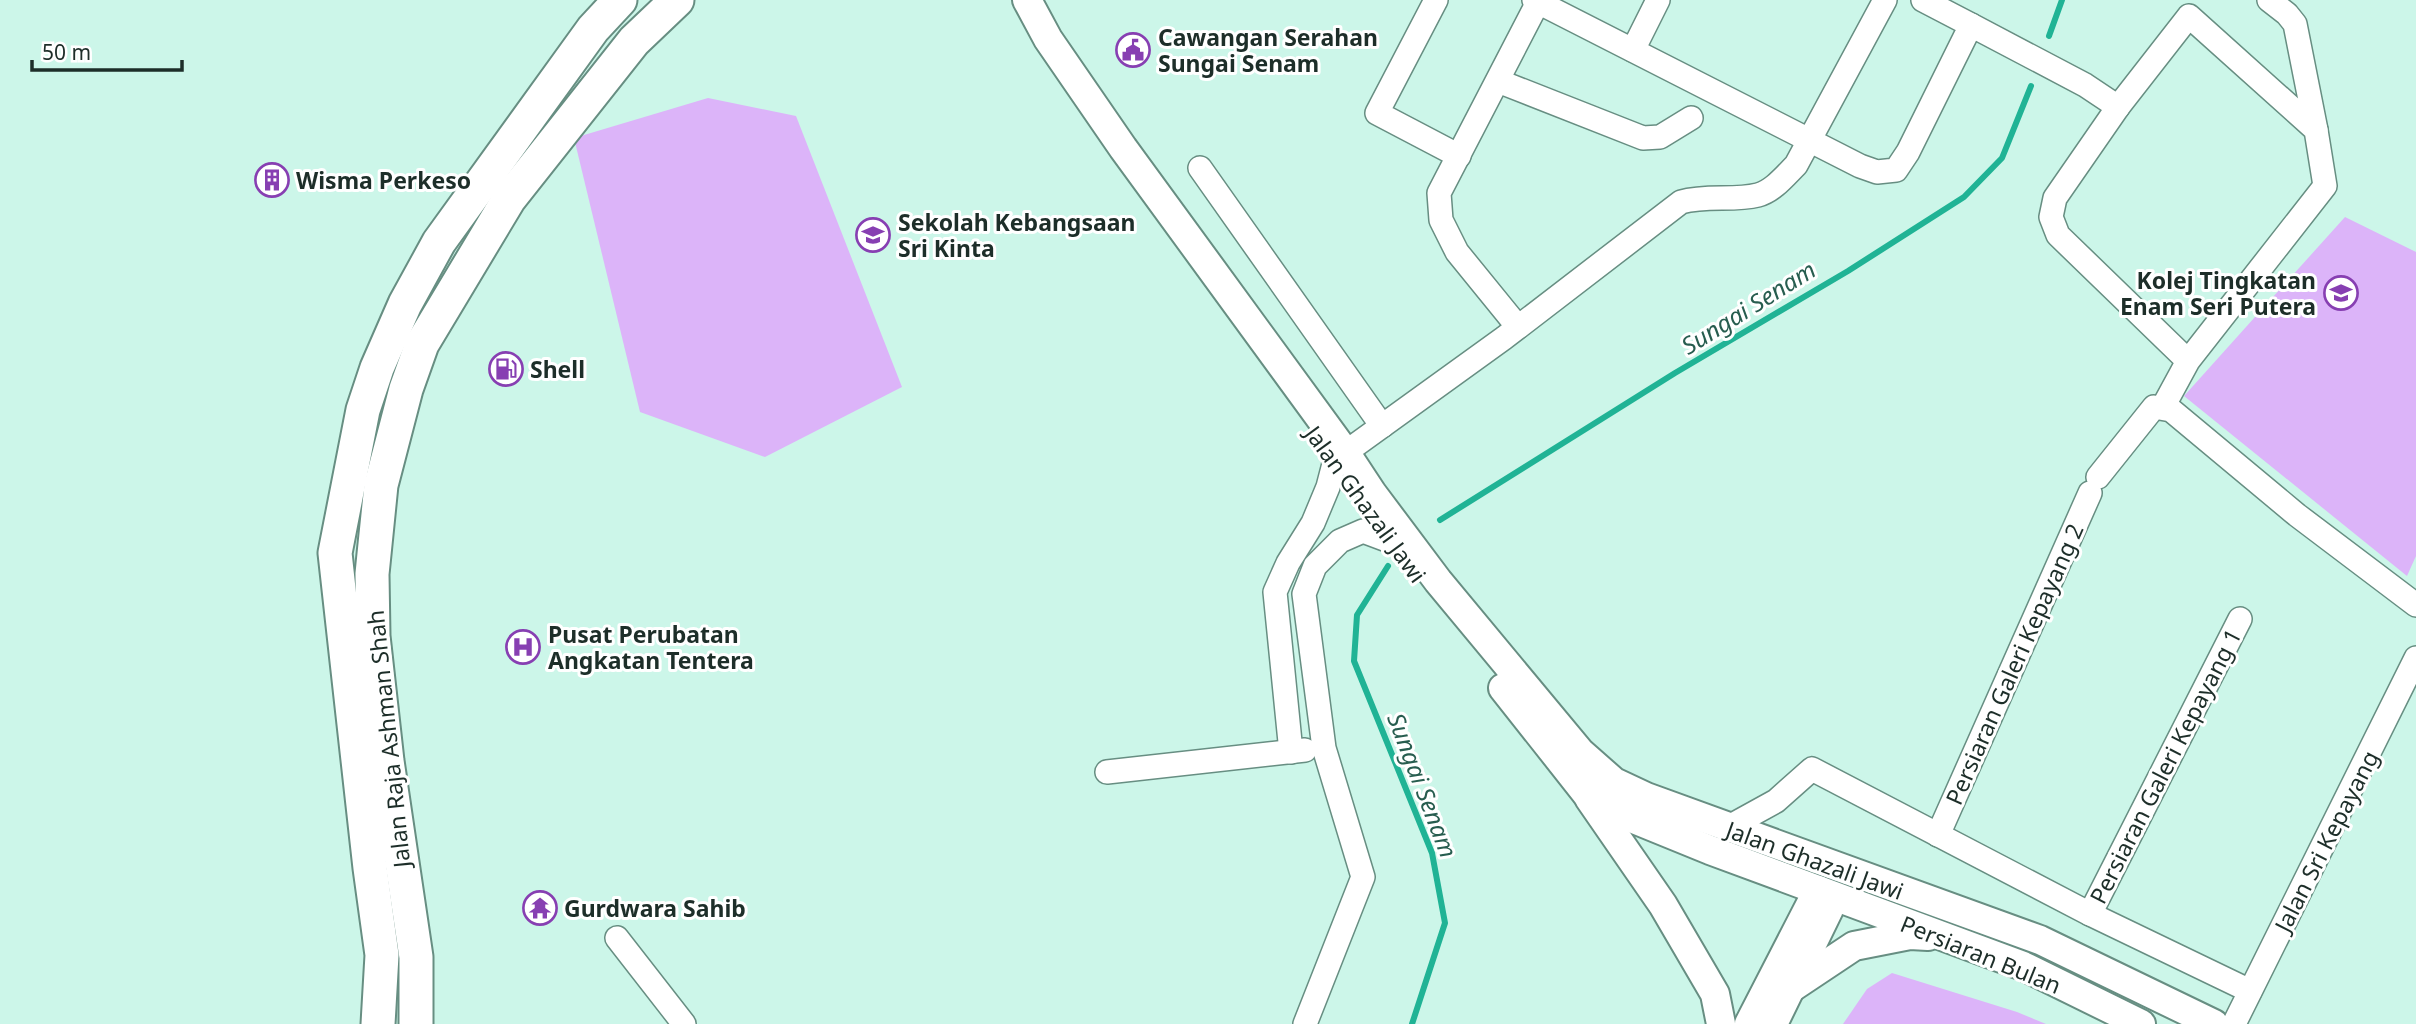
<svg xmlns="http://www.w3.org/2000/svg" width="2416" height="1024" font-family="'Noto Sans',sans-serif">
  <rect width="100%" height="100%" fill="#ccf6e9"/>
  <!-- green -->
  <g fill="#dcb4f9">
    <polygon points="708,98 796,116 902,387 765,457 640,412 574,138"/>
    <polygon points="2345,217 2416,252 2416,556 2407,576 2184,396"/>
    <polygon points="1892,973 2017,1012 2046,1024 1843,1024 1867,989"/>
  </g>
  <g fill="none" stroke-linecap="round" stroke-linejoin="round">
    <!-- stream -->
    <g stroke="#20b395" stroke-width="6">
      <polyline points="2049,36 2062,0"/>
      <polyline points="1440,520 1675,373 1848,271 1964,197 2002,158 2031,86"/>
      <polyline points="1388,566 1357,615 1354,661 1432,853 1445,923 1412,1024"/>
    </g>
    <!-- minor casing -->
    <g stroke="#678e82" stroke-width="26">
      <g id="minor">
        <polyline points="1436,0 1377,113 1459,156"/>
        <polyline points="1534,0 1860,166 1877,172 1896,170 1908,152 1971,25 1923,0"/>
        <polyline points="2269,0 2287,14 2295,24 2316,130"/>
        <polyline points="1971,25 2085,85 2118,107"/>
        <polyline points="1633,50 1658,0"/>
        <polyline points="1498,81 1643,138 1660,137 1691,118"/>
        <polyline points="1200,168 1382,426"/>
        <polyline points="1518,327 1457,252 1441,220 1439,193 1538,2"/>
        <polyline points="2163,407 2188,361 2325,186 2316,130 2189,16 2118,107 2055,198 2051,217 2058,235 2188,361"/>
        <polyline points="2098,477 2154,407 2171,410 2297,515 2416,605"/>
        <path d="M1291,752L1275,592L1288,563L1313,523L1328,487L1335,460L1504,338L1681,202C1707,195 1734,201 1758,195C1773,191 1785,176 1796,165L1885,0"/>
        <polyline points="1107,772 1305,750"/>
        <polyline points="1727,828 1776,801 1812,769 2090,914 2250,991"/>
        <polyline points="1938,835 2090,493"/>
        <polyline points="2090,914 2240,619"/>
        <polyline points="617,938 684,1024"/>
        <polyline points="1305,1024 1363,877 1324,748 1304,594 1315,566 1340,541 1363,531 1395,543"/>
        <polyline points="2234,1024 2416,658"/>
      </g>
    </g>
    <!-- tertiary casing -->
    <g stroke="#678e82" stroke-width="32">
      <g id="tertiary">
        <polyline points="1027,0 1048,39 1123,148 1345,452 1372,493 1438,581 1580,752 1614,782 1646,797 2040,940 2214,1024"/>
        <polyline points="1503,688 1586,793 1624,815 1710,850 2023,966 2141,1024"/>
        <polyline points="1589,798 1663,905 1715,994 1721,1024"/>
        <polyline points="1791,988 1854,946 1910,935 1928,936"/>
        <polyline points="1749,1024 1818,890"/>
        <polyline points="1773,1024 1829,909"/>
      </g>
    </g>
    <!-- secondary casing -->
    <g stroke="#678e82" stroke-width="37">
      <g id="secondary">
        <polyline points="378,1024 382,955 370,868 335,553 363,410 377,368 405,304 439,242 593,29 620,0"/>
        <polyline points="416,1024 416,957 387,761 373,636 372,574 381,485 406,389 422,344 509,199 634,41 677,0"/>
      </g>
    </g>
    <!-- minor -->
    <use href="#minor" stroke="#fff" stroke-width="23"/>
    <!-- tertiary -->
    <use href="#tertiary" stroke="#fff" stroke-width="28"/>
    <!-- secondary -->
    <use href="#secondary" stroke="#fff" stroke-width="33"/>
  </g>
  <!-- icons -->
  <defs>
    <g id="civic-ring" transform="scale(1.75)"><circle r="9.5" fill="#fff" stroke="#873fb2" stroke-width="1.5"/><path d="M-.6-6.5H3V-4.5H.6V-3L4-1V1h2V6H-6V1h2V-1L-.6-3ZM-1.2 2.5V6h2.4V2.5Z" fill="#873fb2"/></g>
    <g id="building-ring" transform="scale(1.75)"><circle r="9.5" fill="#fff" stroke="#873fb2" stroke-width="1.5"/><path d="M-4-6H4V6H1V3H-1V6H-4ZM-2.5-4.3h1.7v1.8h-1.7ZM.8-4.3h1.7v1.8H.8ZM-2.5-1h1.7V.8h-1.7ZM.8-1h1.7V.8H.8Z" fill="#873fb2"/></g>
    <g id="school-ring" transform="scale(1.75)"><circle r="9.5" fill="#fff" stroke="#873fb2" stroke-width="1.5"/><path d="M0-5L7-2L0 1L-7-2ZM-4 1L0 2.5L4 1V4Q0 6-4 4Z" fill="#873fb2"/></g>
    <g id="fuel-ring" transform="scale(1.75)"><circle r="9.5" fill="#fff" stroke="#873fb2" stroke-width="1.5"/><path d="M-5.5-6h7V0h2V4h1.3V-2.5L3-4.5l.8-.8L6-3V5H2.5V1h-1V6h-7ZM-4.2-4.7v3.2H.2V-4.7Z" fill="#873fb2"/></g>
    <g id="hospital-ring" transform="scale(1.75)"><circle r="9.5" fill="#fff" stroke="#873fb2" stroke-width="1.5"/><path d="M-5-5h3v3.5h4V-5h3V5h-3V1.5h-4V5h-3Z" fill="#873fb2"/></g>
    <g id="temple-ring" transform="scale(1.75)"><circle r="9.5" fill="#fff" stroke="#873fb2" stroke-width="1.5"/><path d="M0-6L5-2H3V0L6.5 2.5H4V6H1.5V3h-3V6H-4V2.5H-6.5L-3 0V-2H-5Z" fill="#873fb2"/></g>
  </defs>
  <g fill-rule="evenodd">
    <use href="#civic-ring" x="1133" y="50"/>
    <use href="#building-ring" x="272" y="180"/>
    <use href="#school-ring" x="873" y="235"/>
    <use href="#school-ring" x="2341" y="293"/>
    <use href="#fuel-ring" x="506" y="369"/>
    <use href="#hospital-ring" x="523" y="647"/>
    <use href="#temple-ring" x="540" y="908"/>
  </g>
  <g text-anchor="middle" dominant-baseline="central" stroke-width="6" stroke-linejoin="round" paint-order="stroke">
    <!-- poi labels -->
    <g font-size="23" font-weight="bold" fill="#1d2e29" stroke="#fff" text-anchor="start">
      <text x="1158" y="37">Cawangan Serahan<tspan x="1158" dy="26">Sungai Senam</tspan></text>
      <text x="296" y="180">Wisma Perkeso</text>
      <text x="898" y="222">Sekolah Kebangsaan<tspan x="898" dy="26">Sri Kinta</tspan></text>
      <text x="2316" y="280" text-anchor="end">Kolej Tingkatan<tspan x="2316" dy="26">Enam Seri Putera</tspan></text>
      <text x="530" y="369">Shell</text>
      <text x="548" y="634">Pusat Perubatan<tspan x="548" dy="26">Angkatan Tentera</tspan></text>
      <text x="564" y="908">Gurdwara Sahib</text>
    </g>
    <!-- street labels -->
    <g font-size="23" fill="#1d2e29" stroke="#fff">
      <text transform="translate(1366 504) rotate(54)">Jalan Ghazali Jawi</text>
      <text transform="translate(2014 664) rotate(-66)">Persiaran Galeri Kepayang 2</text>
      <text transform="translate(388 739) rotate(-96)">Jalan Raja Ashman Shah</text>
      <text transform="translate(2165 766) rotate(-63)">Persiaran Galeri Kepayang 1</text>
      <text transform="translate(2326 841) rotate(-63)">Jalan Sri Kepayang</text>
      <text transform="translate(1815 860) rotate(20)">Jalan Ghazali Jawi</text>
      <text transform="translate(1981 954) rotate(22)">Persiaran Bulan</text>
    </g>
    <!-- water labels -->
    <g font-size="24" font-style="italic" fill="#275d4f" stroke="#fff">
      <text transform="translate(1748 307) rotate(-32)">Sungai Senam</text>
      <text transform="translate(1423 785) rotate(69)">Sungai Senam</text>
    </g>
  </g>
  <!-- scale -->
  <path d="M32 60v10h150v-10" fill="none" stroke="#1d2e29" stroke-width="3.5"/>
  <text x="42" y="60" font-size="21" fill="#1d2e29" stroke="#ffffff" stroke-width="5" paint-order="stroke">50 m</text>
</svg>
